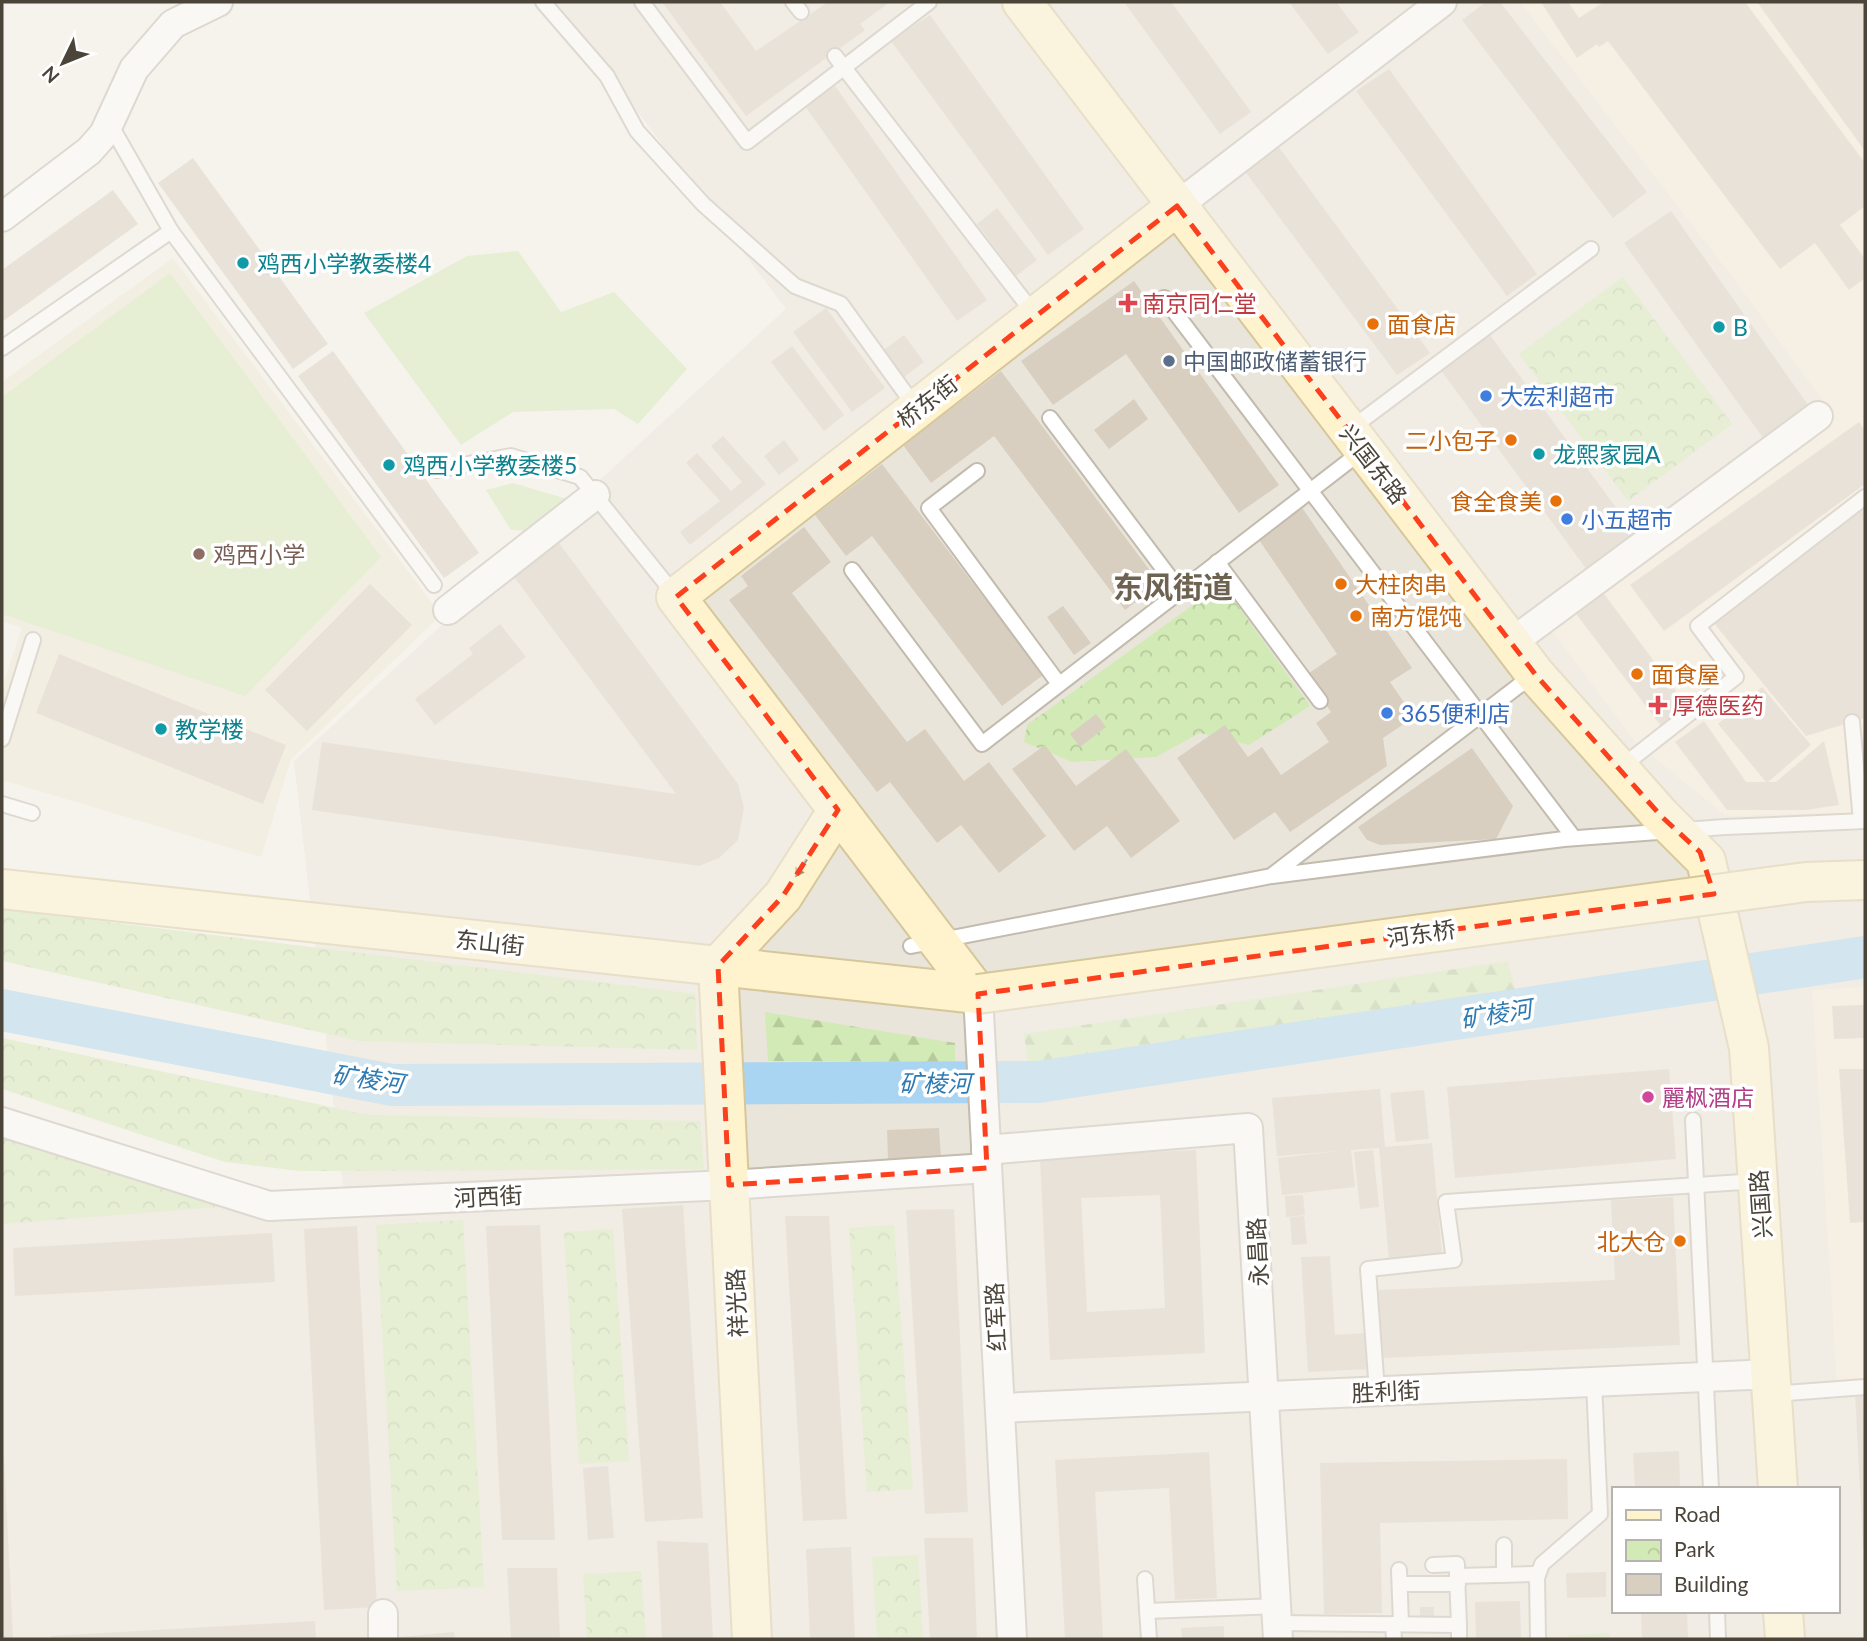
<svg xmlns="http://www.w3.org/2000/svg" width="1867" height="1641" font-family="Lato,'Noto Sans SC',sans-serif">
  <defs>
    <pattern id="forest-firs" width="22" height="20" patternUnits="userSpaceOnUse" patternTransform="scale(1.75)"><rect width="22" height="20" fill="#d2eab5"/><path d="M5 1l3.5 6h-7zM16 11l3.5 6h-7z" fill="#b6ca9c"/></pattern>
    <pattern id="park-crowns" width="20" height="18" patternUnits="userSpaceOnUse" patternTransform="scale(1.75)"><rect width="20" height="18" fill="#d2eab5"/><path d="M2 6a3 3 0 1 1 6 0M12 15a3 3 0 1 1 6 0" fill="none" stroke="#b6ca9c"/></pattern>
  </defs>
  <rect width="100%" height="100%" fill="#f6f3ec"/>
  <!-- residential -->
  <path fill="#eae5da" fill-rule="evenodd" d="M555,2H1865V1639H2V1218L343,1186L294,761L786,309ZM1613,1489H1837V1611H1613Z"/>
  <!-- commercial -->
  <g fill="#f7ead8">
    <polygon points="1520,2 1865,2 1865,812 1726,816 1636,743 1544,620 1831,412 1736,282"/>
    <polygon points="1865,987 1865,1383 1837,1385 1812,990"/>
  </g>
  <!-- education -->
  <polygon fill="#efe8d6" points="173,258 441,615 291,759 261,857 2,780 2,688 22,628 2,621 2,382"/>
  <!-- grass -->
  <g fill="#d2eab5">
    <polygon points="518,251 561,312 614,292 687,369 638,424 614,409 513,412 461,445 364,313 467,256"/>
    <polygon points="170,273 381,557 245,696 2,614 2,397"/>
    <polygon points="513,483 567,499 533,531 511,530 486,490"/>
    <polygon points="1610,1633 1610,1639 1568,1639 1568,1635"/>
  </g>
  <!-- forest -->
  <g fill="url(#forest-firs)">
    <polygon points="1508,961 1515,990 1028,1065 1024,1034"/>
    <polygon points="765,1012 955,1043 955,1062 768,1061"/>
  </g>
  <!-- park -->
  <g fill="url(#park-crowns)">
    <polygon points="1623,277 1732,424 1628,501 1519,354"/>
    <polygon points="1222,584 1310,706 1249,745 1200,733 1156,757 1072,762 1024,742 1027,725"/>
    <polygon points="2,909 695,994 697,1050 359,1041 2,961"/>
    <polygon points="2,1038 369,1115 700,1121 704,1169 300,1171 225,1162 2,1089"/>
    <polygon points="2,1129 232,1206 2,1224"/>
    <polygon points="463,1220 484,1587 397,1591 376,1225"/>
    <polygon points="894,1225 913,1489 867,1492 849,1228"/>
    <polygon points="613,1229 629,1461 579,1464 564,1232"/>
    <polygon points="918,1555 923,1639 877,1639 872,1557"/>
    <polygon points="641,1571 646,1639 587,1639 583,1574"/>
  </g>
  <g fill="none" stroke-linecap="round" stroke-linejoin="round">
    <!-- river -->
    <polyline stroke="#a9d4f2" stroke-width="42" points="2,1010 392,1085 1038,1082 1865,957"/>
  </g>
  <!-- building -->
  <g fill="#d8cfc1" fill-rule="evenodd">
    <polygon points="662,2 720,2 756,51 828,2 890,2 860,24 865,30 746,116"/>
    <polygon points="1124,2 1171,2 1251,112 1220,134"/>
    <polygon points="1289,2 1336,2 1359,32 1328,54"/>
    <polygon points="1486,2 1500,2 1647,192 1613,218 1462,20"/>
    <polygon points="1541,2 1568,2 1579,18 1604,2 1745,2 1865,163 1865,206 1840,225 1865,259 1865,278 1849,290 1815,243 1780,269 1608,41 1599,47 1597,44 1577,58"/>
    <polygon points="1757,2 1865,2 1865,151"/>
    <polygon points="930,15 1084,229 1048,255 891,41"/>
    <polygon points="1389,69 1537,274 1507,296 1356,91"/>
    <polygon points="835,86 987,300 957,321 805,106"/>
    <polygon points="1275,142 1430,353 1397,375 1241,166"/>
    <polygon points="193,158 328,344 293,369 158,183"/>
    <polygon points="113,190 138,224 2,322 2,270"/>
    <polygon points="997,208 1037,260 1016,276 977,224"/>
    <polygon points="1671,211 1813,412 1768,445 1624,243"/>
    <polygon points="1134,281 1279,485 1239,513 1126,354 1053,405 1021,361"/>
    <polygon points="826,308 885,388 852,412 793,332"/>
    <polygon points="904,335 924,362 904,377 884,350"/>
    <polygon points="1490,335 1638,538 1590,574 1440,369"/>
    <polygon points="792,346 844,415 824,431 771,362"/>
    <polygon points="333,351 479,553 444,578 298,376"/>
    <polygon points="1001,371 1160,584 1125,610 994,436 931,483 903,445"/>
    <polygon points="1134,399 1148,419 1109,449 1094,430"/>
    <polygon points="1859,422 1865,431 1865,484 1664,631 1630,585"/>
    <polygon points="723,436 766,484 690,545 680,532 720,501 686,463 697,453 731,491 742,482 711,446"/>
    <polygon points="784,440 799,460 779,475 764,456"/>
    <polygon points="882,464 1043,675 1002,706 872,536 846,556 815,515"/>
    <polygon points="1301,506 1412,668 1390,682 1414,717 1383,738 1387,766 1290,832 1275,812 1234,840 1177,758 1225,725 1248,757 1262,747 1281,775 1329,742 1316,723 1331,712 1306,675 1337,654 1257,537"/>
    <polygon points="1865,508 1865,718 1806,736 1713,622"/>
    <polygon points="804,527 831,562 792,593 907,742 925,729 964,781 989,762 1046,836 999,873 961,825 937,843 890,782 877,792 729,600 748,586 741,576"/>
    <polygon points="559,543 738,784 744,808 738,840 719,858 699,866 312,810 322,742 676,794 514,577"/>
    <polygon points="370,584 412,625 307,731 265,690"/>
    <polygon points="1602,591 1687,706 1661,726 1574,611"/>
    <polygon points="1063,606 1091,643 1074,655 1047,617"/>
    <polygon points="500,624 526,657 435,725 415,699 473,654 469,648"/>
    <polygon points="59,654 286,745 263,804 36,713"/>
    <polygon points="1762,687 1811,745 1768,782 1776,782 1824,741 1839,805 1806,810 1727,810 1675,742 1704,721 1746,782 1766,782 1718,724"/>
    <polygon points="1096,714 1106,727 1080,747 1070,734"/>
    <polygon points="1045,745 1076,786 1126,749 1180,821 1131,858 1107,826 1074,851 1012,769"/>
    <polygon points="1472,748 1513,806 1496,839 1380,845 1367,840 1358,827"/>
    <polygon points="1865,1005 1865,1038 1834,1039 1832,1006"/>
    <polygon points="1669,1069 1676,1159 1455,1178 1447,1087"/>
    <polygon points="1839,1069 1865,1069 1865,1222 1850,1223"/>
    <polygon points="1380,1089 1385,1147 1432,1143 1442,1255 1389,1260 1379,1148 1351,1150 1355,1187 1282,1195 1278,1158 1340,1151 1277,1156 1272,1098"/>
    <polygon points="1424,1090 1429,1139 1396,1142 1390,1093"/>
    <polygon points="939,1128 941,1158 888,1160 887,1130"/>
    <path d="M1196,1150L1205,1353L1050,1360L1040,1157ZM1160,1195L1165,1308L1087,1312L1081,1198Z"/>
    <polygon points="1373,1150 1379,1207 1360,1209 1354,1152"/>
    <polygon points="1303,1195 1305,1215 1286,1217 1285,1196"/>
    <polygon points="1673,1197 1680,1345 1382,1358 1378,1290 1615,1280 1611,1200"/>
    <polygon points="683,1205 703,1518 645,1522 622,1209"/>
    <polygon points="954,1209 968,1512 925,1514 906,1210"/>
    <polygon points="785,1216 829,1216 847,1519 803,1521"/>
    <polygon points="1304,1216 1307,1244 1292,1245 1290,1217"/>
    <polygon points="540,1225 555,1540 502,1540 486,1226"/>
    <polygon points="357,1226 377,1607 324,1610 304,1229"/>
    <polygon points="272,1233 275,1282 15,1296 13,1248"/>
    <polygon points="1330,1256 1335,1335 1366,1333 1368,1369 1308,1372 1301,1257"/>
    <polygon points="1855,1392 1865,1392 1865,1548 1863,1548"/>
    <polygon points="1679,1451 1680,1489 1635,1489 1633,1453"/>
    <polygon points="1209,1452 1217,1598 1175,1600 1169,1488 1095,1492 1103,1639 1065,1639 1055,1460"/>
    <polygon points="2,1457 4,1457 13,1639 2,1639"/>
    <polygon points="1567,1459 1568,1519 1380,1523 1382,1613 1324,1614 1320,1463"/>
    <polygon points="608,1466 614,1538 588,1540 583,1468"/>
    <polygon points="924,1538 973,1538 977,1639 930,1639"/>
    <polygon points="657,1541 708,1543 713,1639 662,1639"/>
    <polygon points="851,1547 855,1639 810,1639 806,1549"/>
    <polygon points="507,1568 557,1568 560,1639 511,1639"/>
    <polygon points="1606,1572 1606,1597 1567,1598 1566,1573"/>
    <polygon points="1520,1601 1521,1639 1476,1639 1475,1602"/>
    <rect x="1420" y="1607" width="14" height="13"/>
    <polygon points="1641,1611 1687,1611 1688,1639 1642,1639"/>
    <polygon points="315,1621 316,1639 52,1639 51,1636"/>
    <polygon points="1224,1626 1224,1639 1182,1639 1181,1628"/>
    <polygon points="454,1632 455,1639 400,1639 400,1637"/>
  </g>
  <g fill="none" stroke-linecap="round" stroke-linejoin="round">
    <!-- lane casing -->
    <g stroke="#c2bbae" stroke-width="18">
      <g id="lane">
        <polyline points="543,2 607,76 637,131 703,204 795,286 841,304 916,408"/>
        <polyline points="642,2 747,142 929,2"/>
        <polyline points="793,2 801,12"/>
        <polyline points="835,56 1035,315"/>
        <polyline points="110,124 171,231"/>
        <polyline points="1164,298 1574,838"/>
        <polyline points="2,348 171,231 434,585"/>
        <polyline points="1050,418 1180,591"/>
        <polyline points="1349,430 1591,249"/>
        <polyline points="437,470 511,456 580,477 675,595"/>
        <polyline points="977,471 929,508 1059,684"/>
        <polyline points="1217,562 1320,701"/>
        <polyline points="852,570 982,744 1362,451"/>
        <polyline points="1852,722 1861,821"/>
        <polyline points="2,739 33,640"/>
        <polyline points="1620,768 1736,677 1698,626 1865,497"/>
        <polyline points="2,804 32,813"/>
        <polyline points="1272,876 1564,839 1725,827 1865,821"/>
        <polyline points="911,946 1271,876 1534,674"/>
        <polyline points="1693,1120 1711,1489"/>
        <polyline points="1377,1391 1368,1269 1454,1260 1446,1202 1757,1181"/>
        <polyline points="1773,1394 1865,1387"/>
        <polyline points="1433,1565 1457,1564 1457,1576"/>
        <polyline points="1399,1570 1401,1624"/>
        <polyline points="1504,1575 1504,1545"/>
        <polyline points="1145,1579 1149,1639"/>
        <polyline points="1400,1584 1458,1584"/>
        <polyline points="1147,1611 1276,1606"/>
        <polyline points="1717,1611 1718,1639"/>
        <polyline points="1277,1623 1459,1625 1459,1639"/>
        <polyline points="1393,1624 1394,1639"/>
        <polyline points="1459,1625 1457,1576 1538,1574"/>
        <polyline points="1538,1639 1537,1578 1542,1564 1600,1514 1594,1382"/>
      </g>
    </g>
    <!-- street casing -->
    <g stroke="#c2bbae" stroke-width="32">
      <g id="street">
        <polyline points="1177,206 1442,2"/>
        <polyline points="2,217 89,151 104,134 134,69 173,24 218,2"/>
        <polyline points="448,610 595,495"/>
        <polyline points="1511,643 1818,416"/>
        <polyline points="978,994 1012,1639"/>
        <polyline points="2,1122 269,1206 729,1185 987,1168"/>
        <polyline points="986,1150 1248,1128 1278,1639"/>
        <polyline points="1000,1408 1772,1374"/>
        <polyline points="383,1614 383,1639"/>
      </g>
    </g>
    <!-- secondary casing -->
    <g stroke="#d6c79b" stroke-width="42">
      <g id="secondary">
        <polyline points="1022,2 1535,674 1661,816 1706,861 1749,1048 1778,1489"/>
        <polyline points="2,889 978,994"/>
        <polyline points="978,994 676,597 1177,206"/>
        <polyline points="1783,1611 1785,1639"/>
        <polyline points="752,1639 718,966 783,896 838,810"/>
      </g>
    </g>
    <!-- lane -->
    <use href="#lane" stroke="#fff" stroke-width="14"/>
    <!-- street -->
    <use href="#street" stroke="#fff" stroke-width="28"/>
    <!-- secondary -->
    <use href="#secondary" stroke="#fff3cd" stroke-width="38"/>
    <!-- secondary-bridge casing -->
    <g stroke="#d6c79b" stroke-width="42" stroke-linecap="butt">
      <polyline id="secondary-bridge" points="978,994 1806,882 1865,880"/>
    </g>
    <!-- secondary-bridge -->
    <use href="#secondary-bridge" stroke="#fff3cd" stroke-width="38"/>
  </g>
  <!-- one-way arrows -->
  <defs><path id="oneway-solid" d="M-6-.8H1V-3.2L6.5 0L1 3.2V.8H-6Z" transform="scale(1.75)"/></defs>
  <use fill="#9c937c" href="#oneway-solid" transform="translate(801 868) rotate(123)"/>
  <!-- marked area -->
  <path d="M0 0H1867V1641H0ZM1177,206L1535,674L1661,816L1700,852L1714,894L978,994L987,1168L729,1185L718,966L783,896L838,810L676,597Z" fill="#f6f3ec" fill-opacity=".55" fill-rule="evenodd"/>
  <path fill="none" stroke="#fc3f1d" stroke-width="5" stroke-dasharray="14 9" stroke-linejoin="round" d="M1177,206L1535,674L1661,816L1700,852L1714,894L978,994L987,1168L729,1185L718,966L783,896L838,810L676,597Z"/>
  <!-- markers -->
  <g fill="#0f9aa8" stroke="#fff" stroke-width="2.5">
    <circle cx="243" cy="263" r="7"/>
    <circle cx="1719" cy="327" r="7"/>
    <circle cx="1539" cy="454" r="7"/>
    <circle cx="389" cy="465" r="7"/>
    <circle cx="161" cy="729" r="7"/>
  </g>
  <g fill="#e0444e" stroke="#fff" stroke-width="2.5">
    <path d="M1124.5 292.5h7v7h7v7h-7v7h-7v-7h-7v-7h7z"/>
    <path d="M1654.5 694.5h7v7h7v7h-7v7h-7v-7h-7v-7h7z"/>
  </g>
  <g fill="#e8710a" stroke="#fff" stroke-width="2.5">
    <circle cx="1373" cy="324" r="7"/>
    <circle cx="1511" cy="440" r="7"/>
    <circle cx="1556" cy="501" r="7"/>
    <circle cx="1341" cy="584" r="7"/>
    <circle cx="1356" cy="616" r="7"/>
    <circle cx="1637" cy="674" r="7"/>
    <circle cx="1680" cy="1241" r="7"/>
  </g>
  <circle fill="#5c6f8a" stroke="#fff" stroke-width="2.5" cx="1169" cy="361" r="7"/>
  <g fill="#3f7fe0" stroke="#fff" stroke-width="2.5">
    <circle cx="1486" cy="396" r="7"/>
    <circle cx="1567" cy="519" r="7"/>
    <circle cx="1387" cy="713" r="7"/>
  </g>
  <circle fill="#8d6e63" stroke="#fff" stroke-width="2.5" cx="199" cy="554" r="7"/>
  <circle fill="#d1479c" stroke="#fff" stroke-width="2.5" cx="1648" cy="1097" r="7"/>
  <g text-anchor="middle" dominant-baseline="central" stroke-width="7" stroke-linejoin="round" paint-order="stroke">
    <!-- culture labels -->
    <g font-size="23" fill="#0d838f" stroke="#fff" text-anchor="start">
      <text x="257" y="263">鸡西小学教委楼4</text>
      <text x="1733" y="327">B</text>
      <text x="1553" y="454">龙熙家园A</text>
      <text x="403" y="465">鸡西小学教委楼5</text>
      <text x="175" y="729">教学楼</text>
    </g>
    <!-- health labels -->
    <g font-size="23" fill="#be3a42" stroke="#fff" text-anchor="start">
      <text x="1142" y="303">南京同仁堂</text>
      <text x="1672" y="705">厚德医药</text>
    </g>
    <!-- food labels -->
    <g font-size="23" fill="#c56008" stroke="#fff" text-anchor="start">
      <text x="1387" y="324">面食店</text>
      <text x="1497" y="440" text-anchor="end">二小包子</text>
      <text x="1542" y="501" text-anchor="end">食全食美</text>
      <text x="1355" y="584">大柱肉串</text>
      <text x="1370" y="616">南方馄饨</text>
      <text x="1651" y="674">面食屋</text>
      <text x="1666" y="1241" text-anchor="end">北大仓</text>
    </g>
    <!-- service labels -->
    <g font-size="23" fill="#4e5e75" stroke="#fff" text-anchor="start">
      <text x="1183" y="361">中国邮政储蓄银行</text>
    </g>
    <!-- shop labels -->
    <g font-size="23" fill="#366cbe" stroke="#fff" text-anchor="start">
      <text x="1500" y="396">大宏利超市</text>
      <text x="1581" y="519">小五超市</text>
      <text x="1401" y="713">365便利店</text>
    </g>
    <!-- street labels -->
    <g font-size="23" fill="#4b4439" stroke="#fff">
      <text transform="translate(927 401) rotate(-38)">桥东街</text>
      <text transform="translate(1374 464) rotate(52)">兴国东路</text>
      <text transform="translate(1421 933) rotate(-8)">河东桥</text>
      <text transform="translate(490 942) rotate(6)">东山街</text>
      <text transform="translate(488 1196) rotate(-3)">河西街</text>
      <text transform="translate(1760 1204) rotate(-94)">兴国路</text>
      <text transform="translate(1257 1252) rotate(-93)">永昌路</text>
      <text transform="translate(736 1303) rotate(-93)">祥光路</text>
      <text transform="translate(995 1317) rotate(-93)">红军路</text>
      <text transform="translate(1386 1391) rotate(-3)">胜利街</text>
    </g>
    <!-- education labels -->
    <g font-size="23" fill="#785e54" stroke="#fff" text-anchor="start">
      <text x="213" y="554">鸡西小学</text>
    </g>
    <!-- hotel labels -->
    <g font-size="23" fill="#b23c85" stroke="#fff" text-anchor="start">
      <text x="1662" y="1097">麗枫酒店</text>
    </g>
    <!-- water labels -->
    <g font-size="24" font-style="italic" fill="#2e7ab2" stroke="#fff">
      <text transform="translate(1496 1013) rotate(-9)">矿棱河</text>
      <text transform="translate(368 1078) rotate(8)">矿棱河</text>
      <text x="935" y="1082">矿棱河</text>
    </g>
    <!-- district labels -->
    <g font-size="30" font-weight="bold" fill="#6e6250" stroke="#fff">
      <text x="1173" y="586">东风街道</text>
    </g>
  </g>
  <!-- border -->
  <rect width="1867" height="1641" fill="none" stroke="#4b4439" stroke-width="7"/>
  <!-- legend -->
  <rect x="1612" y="1487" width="228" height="126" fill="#ffffff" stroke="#b7b4b0" stroke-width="2"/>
  <rect x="1626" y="1510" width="35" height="10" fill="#fff3cd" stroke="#b7b4b0" stroke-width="2"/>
  <text x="1674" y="1522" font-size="21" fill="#4b4439">Road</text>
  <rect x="1626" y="1540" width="35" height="21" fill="url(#park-crowns)" stroke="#b7b4b0" stroke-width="2"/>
  <text x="1674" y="1557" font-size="21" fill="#4b4439">Park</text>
  <rect x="1626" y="1574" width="35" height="21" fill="#d8cfc1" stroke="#b7b4b0" stroke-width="2"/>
  <text x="1674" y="1592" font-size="21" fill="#4b4439">Building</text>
  <!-- north arrow -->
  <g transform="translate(63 63) rotate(227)" stroke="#ffffff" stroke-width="5" paint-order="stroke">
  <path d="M0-5L12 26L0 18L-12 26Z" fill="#4b4439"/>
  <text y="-10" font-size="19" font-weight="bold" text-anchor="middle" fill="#4b4439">N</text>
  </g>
</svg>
